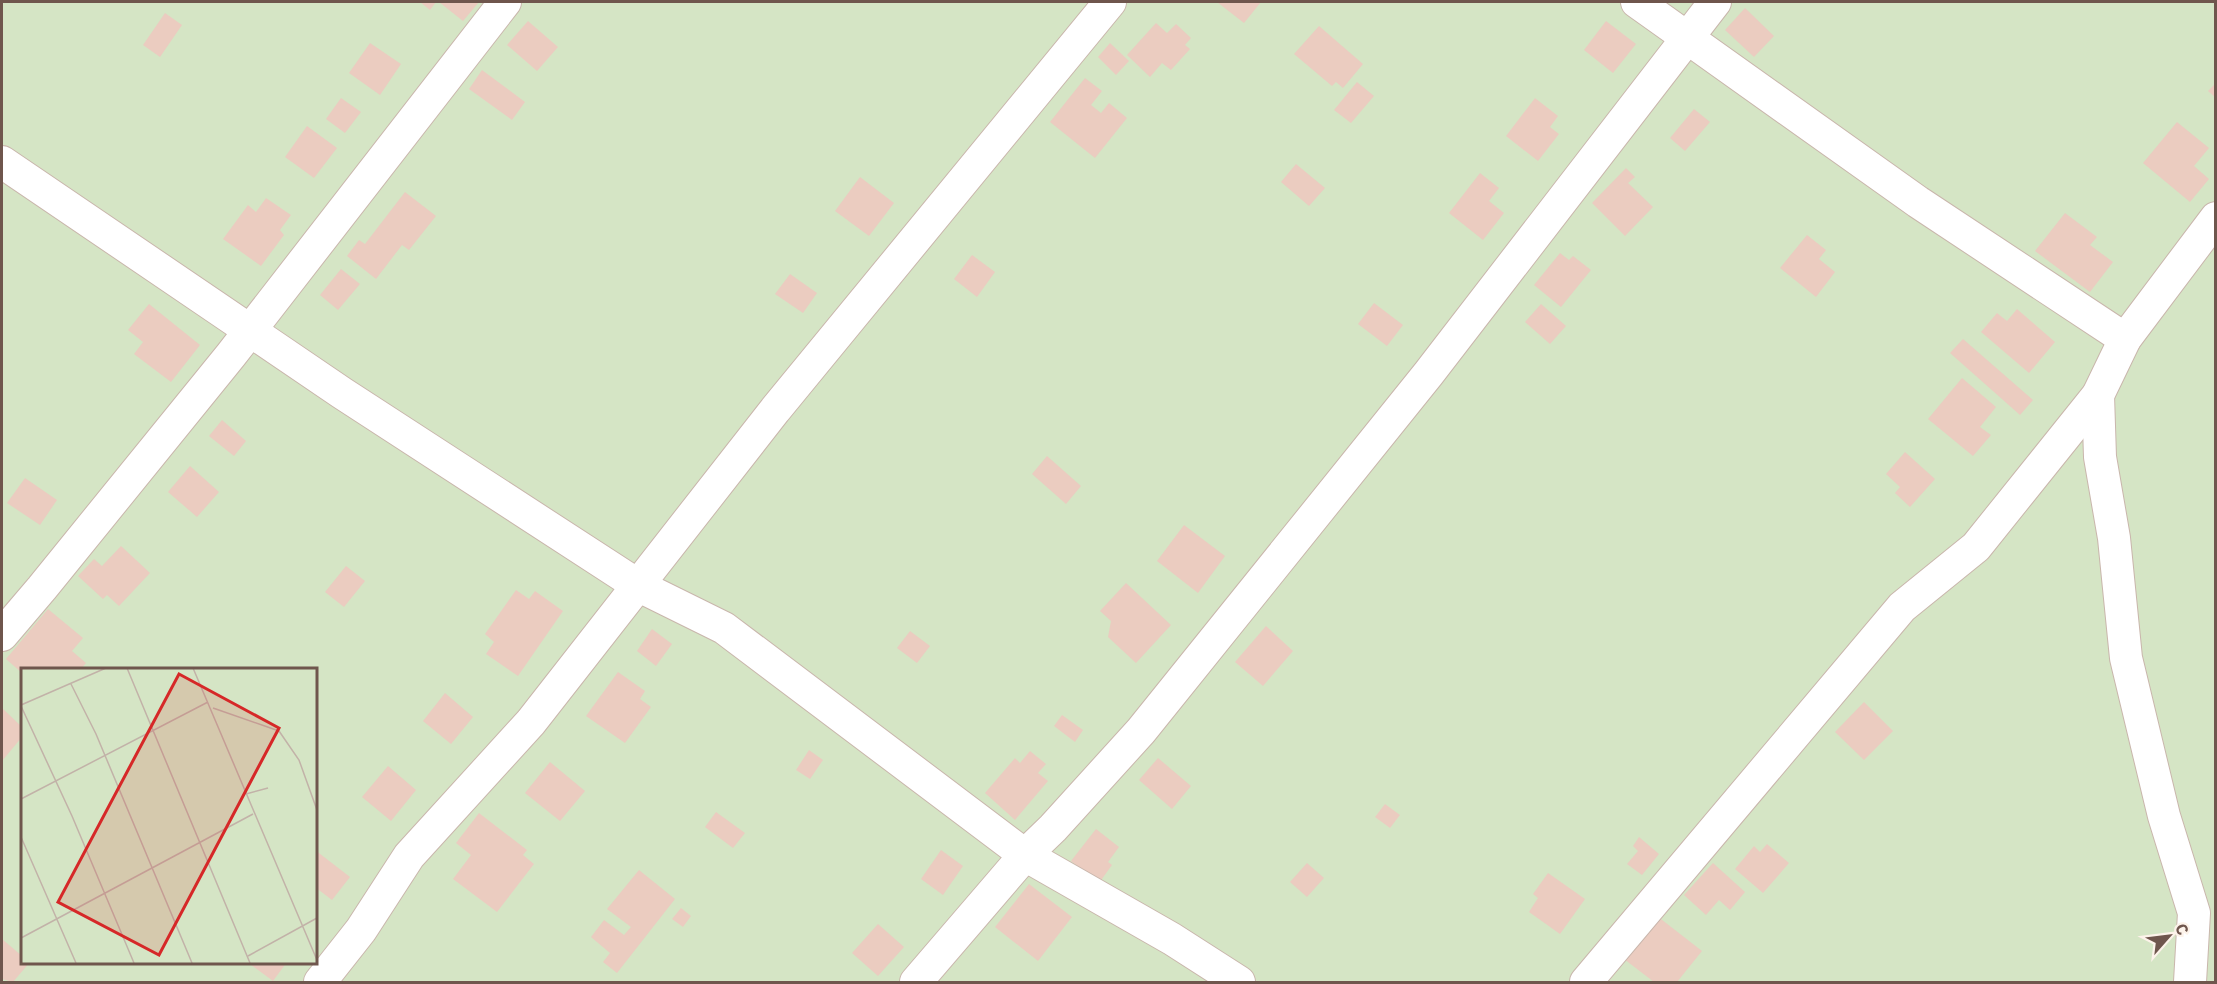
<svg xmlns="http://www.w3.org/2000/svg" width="2217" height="984" font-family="'IBM Plex Sans',sans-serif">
  <rect width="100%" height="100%" fill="#f9efe5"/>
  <!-- green -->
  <path fill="#d5e5c5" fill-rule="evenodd" d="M2,2H2215V982H2ZM22,669H315V962H22Z"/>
  <!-- building -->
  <g fill="#ebccc0">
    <polygon points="420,2 436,2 430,10"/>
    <polygon points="439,2 479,2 463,21"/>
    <polygon points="1217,2 1261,2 1244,23"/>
    <polygon points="1745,8 1774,36 1754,57 1725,30"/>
    <polygon points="165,13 182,25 160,57 143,45"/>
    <polygon points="528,21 558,47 537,71 507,45"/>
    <polygon points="1606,21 1636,44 1613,73 1584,50"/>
    <polygon points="1156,23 1167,33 1176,24 1191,38 1185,45 1190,49 1171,70 1162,63 1150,77 1127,55"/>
    <polygon points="1319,26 1363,64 1343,88 1336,82 1332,86 1294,54"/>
    <polygon points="370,43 401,64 380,95 349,73"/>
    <polygon points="1110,43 1129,61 1116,75 1098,57"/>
    <polygon points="482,70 525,102 512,120 469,89"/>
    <polygon points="1085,78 1102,91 1091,105 1101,113 1109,103 1127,118 1095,158 1050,122"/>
    <polygon points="1357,82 1374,96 1351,123 1334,110"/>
    <polygon points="2216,83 2216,98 2208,91"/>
    <polygon points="341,98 361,112 345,133 326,119"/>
    <polygon points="1535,98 1558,116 1550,127 1559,134 1538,161 1506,136"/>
    <polygon points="1694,109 1710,122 1685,151 1670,138"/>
    <polygon points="2177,122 2209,148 2194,166 2209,179 2190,202 2143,163"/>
    <polygon points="307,126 337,148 314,178 285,157"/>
    <polygon points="1296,164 1325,188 1309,206 1281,182"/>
    <polygon points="1626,168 1635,177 1628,183 1653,207 1625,236 1592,203"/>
    <polygon points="1480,173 1499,188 1489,201 1504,213 1483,240 1449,213"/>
    <polygon points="860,177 894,203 869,236 835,211"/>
    <polygon points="405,192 436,216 409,250 402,245 376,279 347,256 359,240 365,244"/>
    <polygon points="266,198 291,215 280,230 284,235 261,266 223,239 248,205 256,212"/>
    <polygon points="2065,213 2097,237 2090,245 2113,262 2090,292 2035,251"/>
    <polygon points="1807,235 1826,250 1819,259 1835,272 1816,297 1780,268"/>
    <polygon points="1560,253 1569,260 1573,256 1591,270 1561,307 1534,285"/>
    <polygon points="972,255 995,272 977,297 954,279"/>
    <polygon points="341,269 360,284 338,310 320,295"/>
    <polygon points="790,274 817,293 803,313 775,294"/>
    <polygon points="1374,303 1403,325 1387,346 1358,324"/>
    <polygon points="149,304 200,345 171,382 134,354 143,342 128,330"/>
    <polygon points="1541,304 1566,326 1550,344 1525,322"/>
    <polygon points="2017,309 2055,342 2029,373 1981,332 1997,313 2007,321"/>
    <polygon points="1963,339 2033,400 2020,415 1950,353"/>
    <polygon points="1962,378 1996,407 1980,427 1991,435 1973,456 1928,419"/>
    <polygon points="222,420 246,441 234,456 209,436"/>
    <polygon points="1905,452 1935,479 1910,507 1895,493 1900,487 1886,474"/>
    <polygon points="1047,456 1081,486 1066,504 1032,474"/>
    <polygon points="190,466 219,492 197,517 168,492"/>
    <polygon points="25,478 57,500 40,525 7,503"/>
    <polygon points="1184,525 1225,556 1198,593 1157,561"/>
    <polygon points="121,546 150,573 119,606 107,595 103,599 78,576 94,559 102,566"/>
    <polygon points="346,566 365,581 344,607 325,592"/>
    <polygon points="1126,583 1171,625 1136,663 1108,637 1111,621 1100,611"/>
    <polygon points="516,590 529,599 535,591 563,611 518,676 486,654 494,642 485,634"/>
    <polygon points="48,609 83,638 72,651 86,663 81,669 22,669 22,673 6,659"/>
    <polygon points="1266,626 1293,651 1263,686 1235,662"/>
    <polygon points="652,629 672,644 656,666 637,651"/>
    <polygon points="910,631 930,646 917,663 897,648"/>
    <polygon points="618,672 645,691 640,699 651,707 625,743 586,716"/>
    <polygon points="445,693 473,717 451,744 423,721"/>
    <polygon points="1864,702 1893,731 1864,760 1835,732"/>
    <polygon points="2,708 22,727 22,737 2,761"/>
    <polygon points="1062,715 1083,730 1075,742 1054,726"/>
    <polygon points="809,750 823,760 810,779 796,770"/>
    <polygon points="1030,751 1046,764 1038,773 1048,781 1015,820 985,793 1015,758 1020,763"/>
    <polygon points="1158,758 1191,786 1172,809 1139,780"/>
    <polygon points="550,762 585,791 560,821 525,793"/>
    <polygon points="388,766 416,790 391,821 362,797"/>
    <polygon points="1385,804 1400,815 1390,828 1375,817"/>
    <polygon points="716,812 745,833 733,848 705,827"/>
    <polygon points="479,813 527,850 523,855 534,864 497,912 453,879 471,855 456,843"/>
    <polygon points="1096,829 1119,847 1108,862 1112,865 1099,883 1071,861"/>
    <polygon points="1639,837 1659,854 1642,875 1627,864 1638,851 1633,846"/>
    <polygon points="1767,844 1789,863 1763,893 1735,869 1754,846 1760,852"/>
    <polygon points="315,850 350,877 332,900 315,887"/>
    <polygon points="941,850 963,866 943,895 921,879"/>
    <polygon points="1307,863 1324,878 1307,897 1290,882"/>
    <polygon points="1713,863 1745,892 1730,910 1719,900 1706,915 1684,895"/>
    <polygon points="639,870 675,899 617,973 603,962 610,953 591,937 604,920 624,935 631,927 607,909"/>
    <polygon points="1548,873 1585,899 1560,934 1529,912 1538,898 1533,894"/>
    <polygon points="1029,884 1072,917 1038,961 995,927"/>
    <polygon points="681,908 691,916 683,927 672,919"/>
    <polygon points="1657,916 1702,951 1677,982 1654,982 1624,959"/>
    <polygon points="878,924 904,947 878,976 852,953"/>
    <polygon points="2,939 22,956 22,962 30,962 13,982 2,979"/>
    <polygon points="247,962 287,962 273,981"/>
  </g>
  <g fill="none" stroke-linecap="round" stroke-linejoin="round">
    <!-- street casing -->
    <g stroke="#c9b6ac" stroke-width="34">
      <g id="street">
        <polyline points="1637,2 1918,202 2125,339"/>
        <polyline points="2,162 342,393 639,586 724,628 1025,855 1172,939 1239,982"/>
        <polyline points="2098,395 2100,457 2114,538 2126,658 2164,816 2194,913 2190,982"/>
        <polyline points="2,635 42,588 231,355 505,2"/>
        <polyline points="320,982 361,930 409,856 531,722 775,410 1110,2"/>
        <polyline points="916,982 1025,855 1053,828 1141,731 1429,373 1715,2"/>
        <polyline points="1586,982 1902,607 1976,547 2098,395 2125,339 2216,218"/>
      </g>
    </g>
    <!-- street -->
    <use href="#street" stroke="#fff" stroke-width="32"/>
  </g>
  <!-- overview -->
  <g transform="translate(21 668)">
    <rect width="296" height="296" fill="#f9efe5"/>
    <path d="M0,0H295V295H0Z" fill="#d5e5c5"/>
    <path fill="none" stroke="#c2b2a8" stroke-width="1.5" d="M106,0L229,295M172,0L296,292M50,16L75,66L171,295M0,37L85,0M0,38L51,148L113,295M192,40L258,63L278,92L296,142M225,126L247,120M0,131L187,34M0,169L55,295M0,270L232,146M227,288L296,250"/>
    <path fill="#d62828" fill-opacity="0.15" stroke="#d62828" stroke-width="3" d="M158,6L258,60L138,287L37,234Z"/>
    <rect width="296" height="296" fill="none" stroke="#6f564d" stroke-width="3"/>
  </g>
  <!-- border -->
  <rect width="2217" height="984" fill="none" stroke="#6f564d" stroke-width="6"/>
  <!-- north arrow -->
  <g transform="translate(2169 936) rotate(62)" stroke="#fdf3ea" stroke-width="4.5" paint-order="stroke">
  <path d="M0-4.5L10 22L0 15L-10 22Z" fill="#6f564d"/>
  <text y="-9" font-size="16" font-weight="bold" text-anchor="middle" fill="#6f564d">С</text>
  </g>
</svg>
